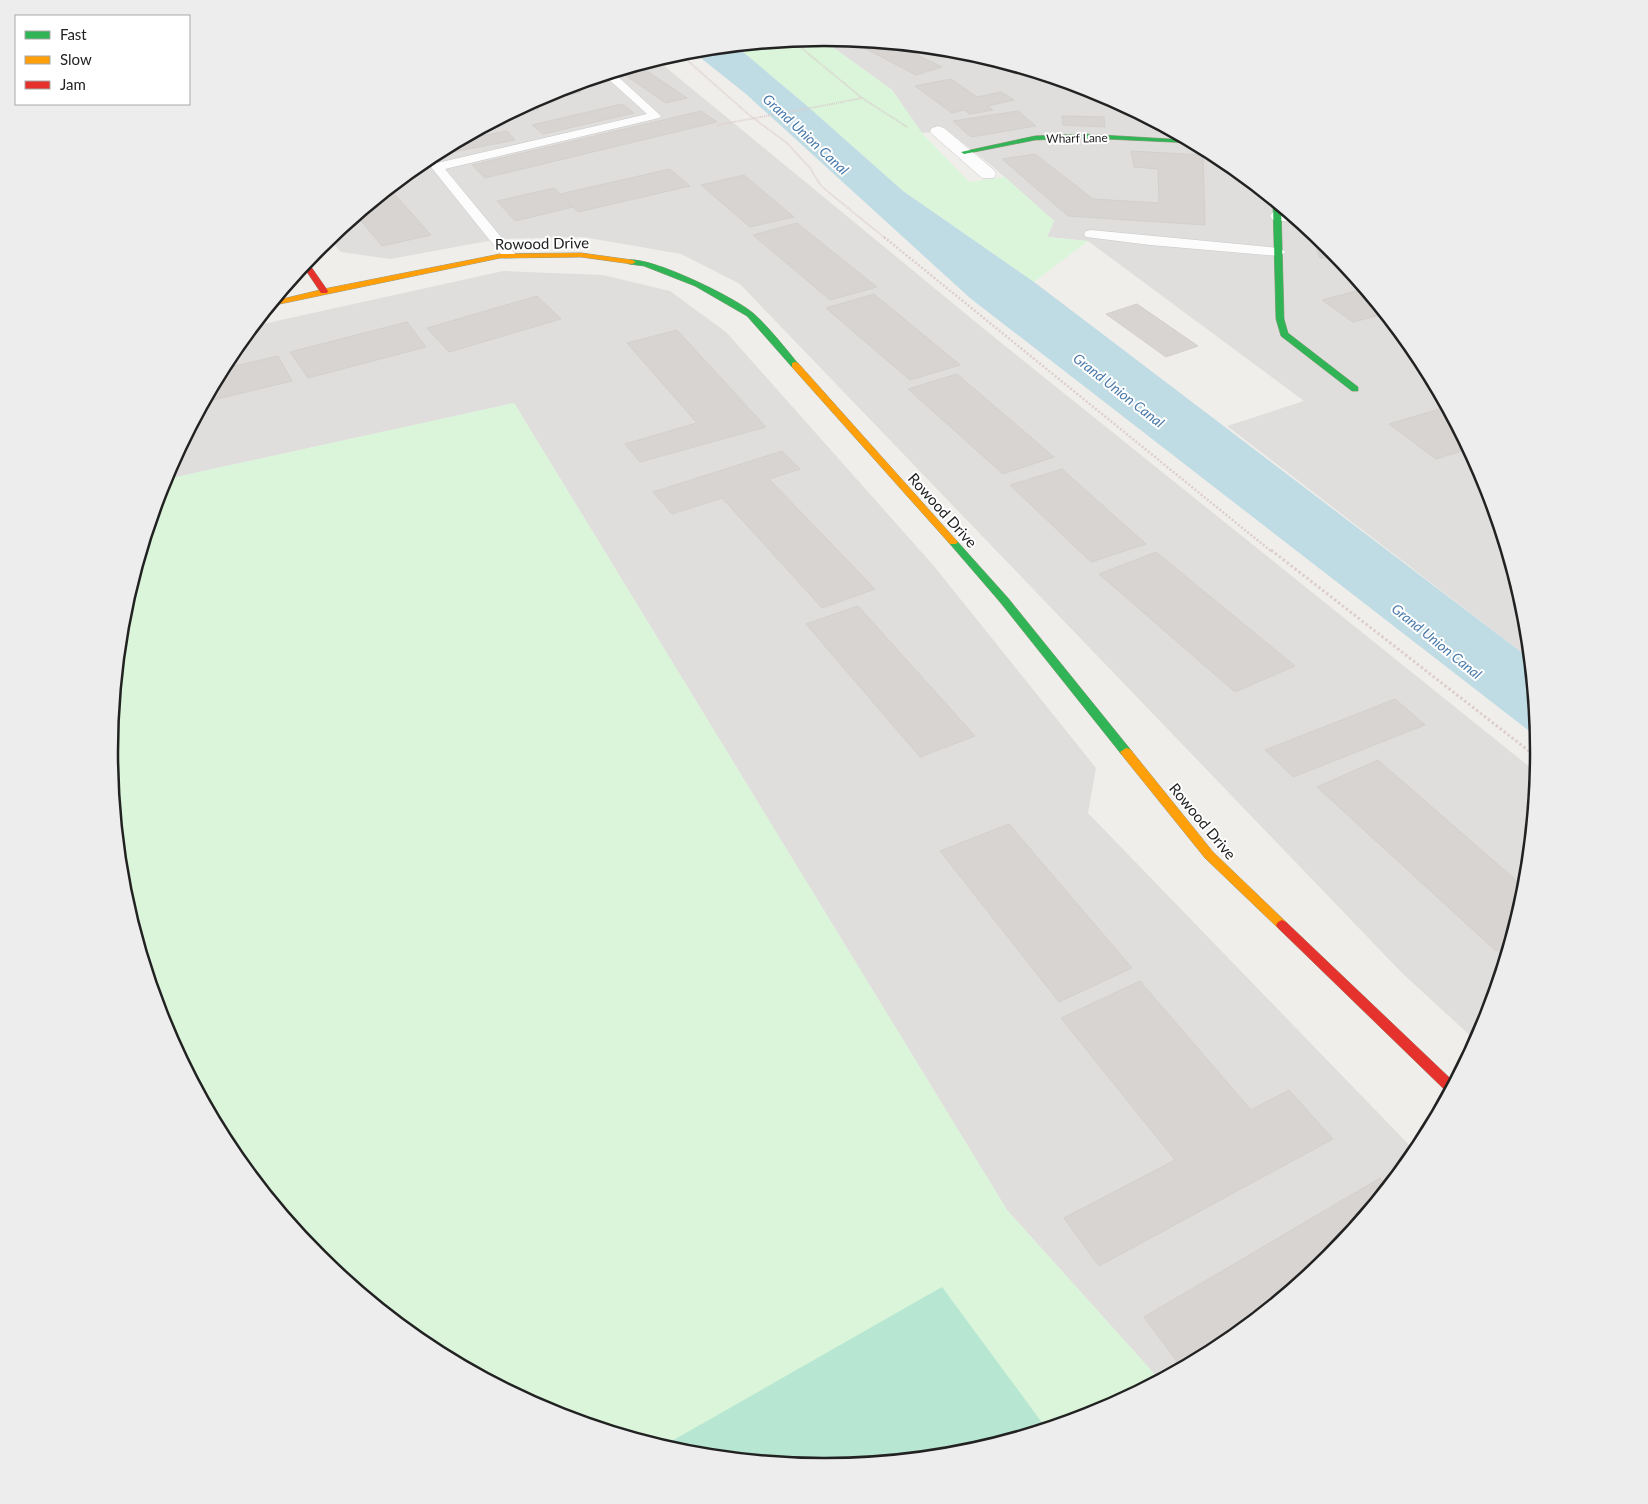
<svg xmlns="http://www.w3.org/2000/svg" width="1648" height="1504" font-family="Lato,sans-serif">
  <rect width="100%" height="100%" fill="#f0eeeb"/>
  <!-- residential -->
  <g fill="#dfdedc">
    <polygon points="820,38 964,51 1098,92 1221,158 1329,247 1418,355 1484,479 1525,613 1529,658 1227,426 1304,401 1088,241 1047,237 1054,221 992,166 948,131 922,133 892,90"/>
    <polygon points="657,60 989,333 1536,772 1525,892 1484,1026 1476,1041 1402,973 740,284 681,254 583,237 499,239 390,259 341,252 329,239 427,158 551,92"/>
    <polygon points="503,271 603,275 670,291 726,332 933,565 1096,768 1088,813 1416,1152 1329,1257 1221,1346 1159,1379 1007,1210 514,403 163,480 230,355 254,326"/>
  </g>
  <!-- park -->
  <g fill="#daf5da">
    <polygon points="820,38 892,90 922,133 969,182 1005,177 1054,221 1047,237 1088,241 1034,282 903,191 806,105 736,46"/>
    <polygon points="514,403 1007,1210 1159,1379 1097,1412 963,1453 824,1466 684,1453 550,1412 427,1346 319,1257 230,1149 164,1025 123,891 110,752 123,612 163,480"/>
  </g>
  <!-- pitch -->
  <polygon fill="#b7e6d2" points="942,1287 1046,1428 963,1453 824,1466 684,1453 663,1446"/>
  <!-- water -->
  <polygon fill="#bfdbe3" points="736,46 806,105 903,191 1034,282 1529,658 1537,737 970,298 746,94 692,51"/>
  <!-- building -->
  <g fill="#d7d4d2" stroke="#d3d0cc">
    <polygon points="854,40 897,45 942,67 916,75 851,41"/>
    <polygon points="638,65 687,98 666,103 619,71"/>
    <polygon points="951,79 977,97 1001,92 1014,100 987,106 993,110 970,114 964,110 952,113 915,86"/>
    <polygon points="572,86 581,92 532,103 539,109 512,115 510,114 551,92"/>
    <polygon points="622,104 634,113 543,134 532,125"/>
    <polygon points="701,111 717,122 485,178 472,165"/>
    <polygon points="1018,111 1036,126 971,137 953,121"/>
    <polygon points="1062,116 1104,117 1105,127 1063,125"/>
    <polygon points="507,131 515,140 443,154 441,151 460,140"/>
    <polygon points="1131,151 1203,155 1205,225 1068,216 1002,159 1035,154 1093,199 1159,203 1158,169 1134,167"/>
    <polygon points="670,169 690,186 578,212 560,194"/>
    <polygon points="744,175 794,217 750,227 701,185"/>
    <polygon points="554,188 573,207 515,221 497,201"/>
    <polygon points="390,189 431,235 382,246 357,216"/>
    <polygon points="797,223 877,287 830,300 753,235"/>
    <polygon points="1312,236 1317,237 1329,247 1339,258 1320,258"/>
    <polygon points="1364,289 1384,314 1353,322 1322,300"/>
    <polygon points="874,294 960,365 910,380 826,308"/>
    <polygon points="537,296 561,319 449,352 427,328"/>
    <polygon points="1137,304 1198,346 1166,357 1106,314"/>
    <polygon points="407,322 426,347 308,378 290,352"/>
    <polygon points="677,330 766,427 640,462 625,444 697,423 627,343"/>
    <polygon points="278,356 292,381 205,402 222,369"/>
    <polygon points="957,374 1054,457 1003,474 908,389"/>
    <polygon points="1446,407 1468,449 1436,459 1389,424"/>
    <polygon points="782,451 800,469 769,479 875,589 822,608 722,498 672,514 653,492"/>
    <polygon points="1062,469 1146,544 1091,562 1010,485"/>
    <polygon points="1156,552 1295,666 1235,692 1099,574"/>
    <polygon points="858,606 975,736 920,757 806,624"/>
    <polygon points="1395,699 1425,725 1293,777 1265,750"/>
    <polygon points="1378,760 1525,888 1508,945 1496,951 1317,787"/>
    <polygon points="1009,824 1132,968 1059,1002 940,851"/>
    <polygon points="1140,981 1251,1110 1289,1090 1333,1139 1099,1266 1064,1218 1175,1160 1061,1018"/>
    <polygon points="1380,1178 1387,1186 1329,1257 1221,1346 1181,1367 1144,1317"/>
  </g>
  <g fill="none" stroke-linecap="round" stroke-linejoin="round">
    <!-- lane casing -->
    <g stroke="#c9c8c7" stroke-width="1">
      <g id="lane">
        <polygon points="614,73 659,114 661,116 659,118 445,169 516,255 514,258 504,258 431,167 437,163 647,114 605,76"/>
        <polygon points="1091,230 1279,248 1286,252 1279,256 1150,245 1086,237 1084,234 1086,231"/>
      </g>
    </g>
    <!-- street casing -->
    <g stroke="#c9c8c7" stroke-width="1">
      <g id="street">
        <polygon points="938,126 944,128 994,170 996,174 994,178 982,178 932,134 930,131 932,128"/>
        <polygon points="1279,211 1286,211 1298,221 1292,222 1273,220 1270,216 1273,212"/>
      </g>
    </g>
    <!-- fast casing -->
    <g stroke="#999a82" stroke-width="1">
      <g id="fast">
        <polygon points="1084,134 1187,140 1193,143 1084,138 1035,140 964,154 961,152 1035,136"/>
        <polygon points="1275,202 1281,207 1284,319 1288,333 1358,387 1358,391 1352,391 1281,336 1276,319 1273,204"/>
        <path d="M629,260C652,257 734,297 753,313C766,324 788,351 799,365L798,367H792L747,316L695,286L644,266L629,264Z"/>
        <polygon points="953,539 956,540 1008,598 1130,749 1132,752 1130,755 1122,755 1000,602 950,544 948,542"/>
      </g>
    </g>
    <!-- slow casing -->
    <g stroke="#999a82" stroke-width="1">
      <g id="slow">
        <polygon points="581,253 632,260 636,262 632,264 581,257 500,258 270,306 274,301 324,289 500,254"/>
        <polygon points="795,362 798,363 956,540 958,542 956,544 950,544 792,367 792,363"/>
        <polygon points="1126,748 1130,749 1213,852 1286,922 1288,925 1286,928 1282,930 1278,928 1205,858 1122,755 1120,752"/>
      </g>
    </g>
    <!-- jam casing -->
    <g stroke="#999a82" stroke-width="1">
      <g id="jam">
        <polygon points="307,261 328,291 327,293 321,293 303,266"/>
        <polygon points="1282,920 1286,922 1454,1082 1448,1093 1278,928 1276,925 1278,922"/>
      </g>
    </g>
    <!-- path-far2 -->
    <g stroke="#dccecd" stroke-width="2" stroke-dasharray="1 1" stroke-linecap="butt">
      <polyline points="793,41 862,98 907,127"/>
      <polyline points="679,53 748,114 787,143 810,168 821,186 886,239"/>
      <polyline points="832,104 862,98"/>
    </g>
    <!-- path-far1 -->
    <polyline stroke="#dccecd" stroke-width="2.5" stroke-dasharray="2 2" stroke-linecap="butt" points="884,237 1272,552"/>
    <!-- path -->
    <polyline stroke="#dccecd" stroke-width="3" stroke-dasharray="2.5 2.5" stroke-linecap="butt" points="1271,550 1538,758"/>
    <!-- lane -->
    <use href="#lane" fill="#fdfcfc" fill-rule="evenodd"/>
    <!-- street -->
    <use href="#street" fill="#fdfcfc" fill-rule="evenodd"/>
    <!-- fast -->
    <use href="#fast" fill="#30b455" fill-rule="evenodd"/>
    <!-- slow -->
    <use href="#slow" fill="#ff9f0a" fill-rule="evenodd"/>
    <!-- jam -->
    <use href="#jam" fill="#e5322d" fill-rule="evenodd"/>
    <!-- path-bridge -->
    <polyline stroke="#dccecd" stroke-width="2" stroke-dasharray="1 1" stroke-linecap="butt" points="717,125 832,104"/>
  </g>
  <g text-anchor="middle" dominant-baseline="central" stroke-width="4" stroke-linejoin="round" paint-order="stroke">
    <!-- far-street labels -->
    <g font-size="12" fill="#222" stroke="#fff">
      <text transform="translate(1077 138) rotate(-1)">Wharf Lane</text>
    </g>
    <!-- far-water labels -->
    <g font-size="14" font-style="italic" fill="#4a7aab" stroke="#fff">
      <text transform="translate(806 134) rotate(43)">Grand Union Canal</text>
      <text transform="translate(1119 390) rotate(38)">Grand Union Canal</text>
      <text transform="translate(1437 641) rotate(39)">Grand Union Canal</text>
    </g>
    <!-- street labels -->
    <g font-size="15" fill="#222" stroke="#fff">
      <text transform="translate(542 243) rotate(-1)">Rowood Drive</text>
      <text transform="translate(943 510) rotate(48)">Rowood Drive</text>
      <text transform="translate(1203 821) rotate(50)">Rowood Drive</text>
    </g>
  </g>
  <!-- crop -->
  <path d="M0 0H1648V1504H0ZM118 752a706 706 0 1 1 1412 0a706 706 0 1 1-1412 0Z" fill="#ededed" fill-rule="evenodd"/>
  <path fill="none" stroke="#222" stroke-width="2.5" d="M118 752a706 706 0 1 1 1412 0a706 706 0 1 1-1412 0Z"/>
  <!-- legend -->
  <rect x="15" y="15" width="175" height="90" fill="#ffffff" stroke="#a7a7a7"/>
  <rect x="25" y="31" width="25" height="8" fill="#30b455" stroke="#a7a7a7"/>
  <text x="60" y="40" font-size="15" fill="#222222">Fast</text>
  <rect x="25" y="56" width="25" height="8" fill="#ff9f0a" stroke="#a7a7a7"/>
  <text x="60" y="65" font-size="15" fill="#222222">Slow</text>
  <rect x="25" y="81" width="25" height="8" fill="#e5322d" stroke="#a7a7a7"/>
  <text x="60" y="90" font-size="15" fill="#222222">Jam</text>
</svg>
